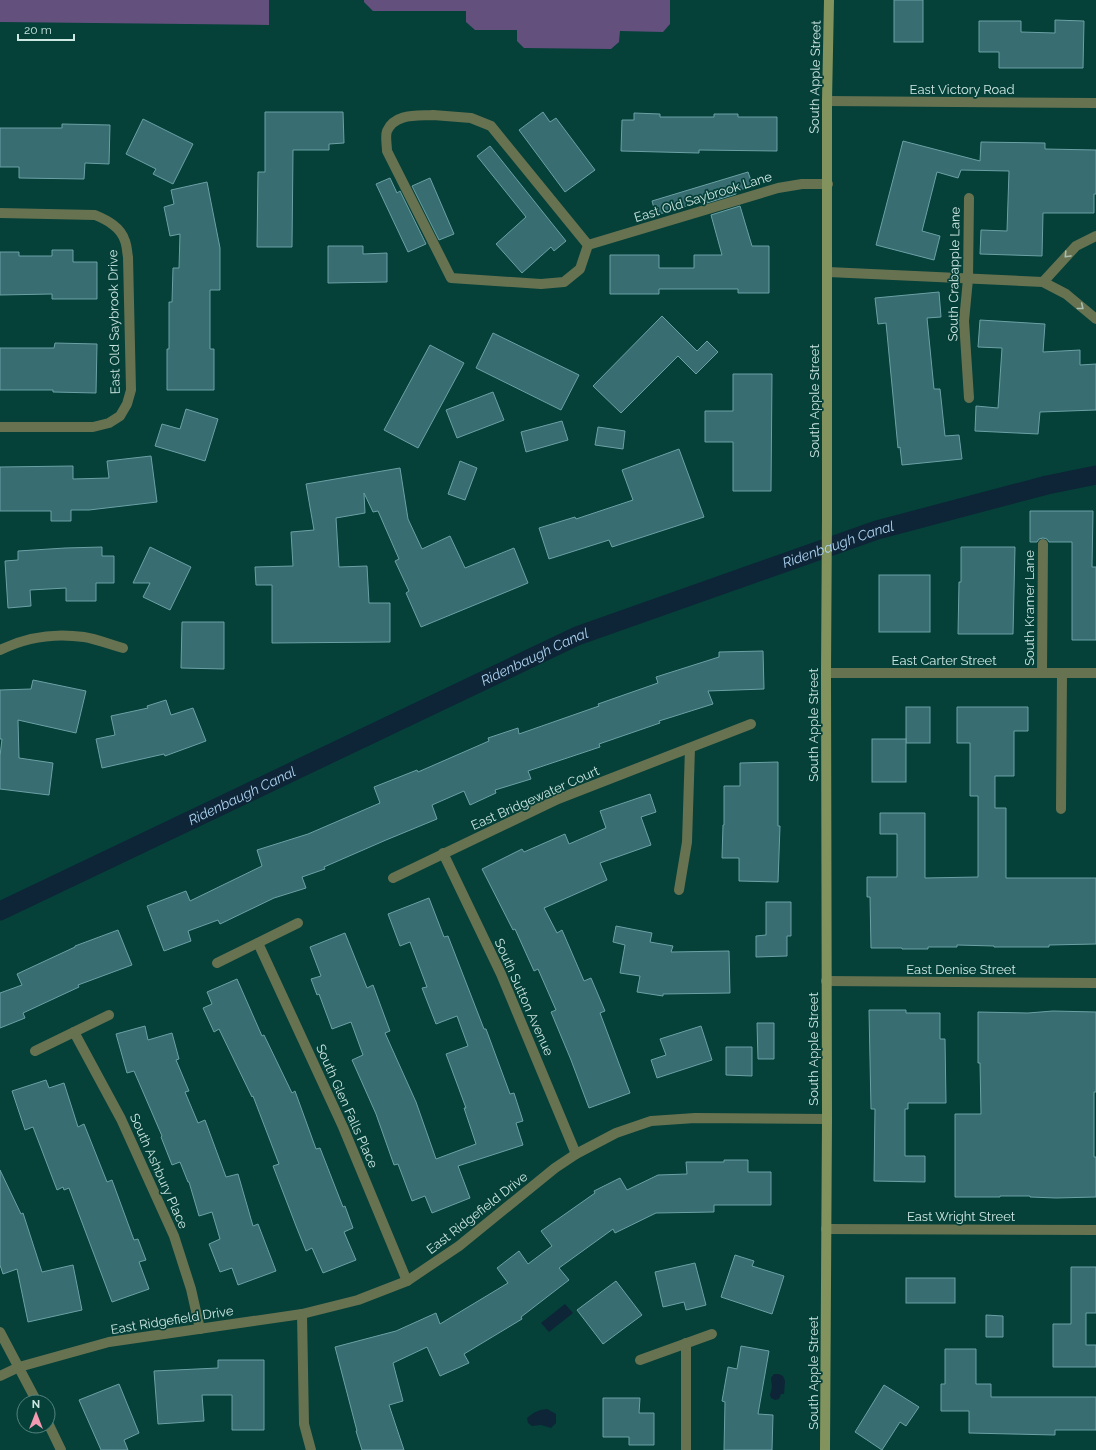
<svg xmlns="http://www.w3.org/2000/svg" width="1096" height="1450" font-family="Raleway,sans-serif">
  <rect width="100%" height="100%" fill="#054039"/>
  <!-- green -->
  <g fill="#63507d">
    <polygon points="0,0 269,0 269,25 0,22"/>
    <polygon points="364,0 670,0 670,24 663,32 620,31 619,42 611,49 524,48 517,41 517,30 475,30 466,22 466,11 373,11 364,2"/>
  </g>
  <!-- water -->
  <g fill="#0d2537">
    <polygon points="565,1304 573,1313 549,1332 541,1323"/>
    <polygon points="774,1374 779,1374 783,1376 785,1381 784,1394 781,1394 779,1399 775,1400 771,1398 770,1395 772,1387 771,1378"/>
    <path d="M547,1409L556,1414V1423L551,1428L541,1425L532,1426L528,1423L527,1418C534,1412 538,1410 547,1409Z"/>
  </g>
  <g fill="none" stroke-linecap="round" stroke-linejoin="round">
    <!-- canal -->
    <path stroke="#0d2537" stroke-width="19" id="s1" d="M0,911L577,636L877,530L1047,485L1096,475"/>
  </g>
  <!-- building -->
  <g fill="#386d72" stroke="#6ba1a6">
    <rect x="894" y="0" width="29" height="42"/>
    <polygon points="1055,20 1084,21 1083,68 999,68 999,52 979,52 979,21 1021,21 1021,32 1055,33"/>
    <polygon points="265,112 343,112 344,143 329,144 329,150 293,150 292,247 257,247 258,172 265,172"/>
    <polygon points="543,112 550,122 556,118 595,170 565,192 519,130"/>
    <polygon points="634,113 660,114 660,117 714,117 714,114 738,114 738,117 777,117 777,151 699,150 699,153 621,151 622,120 634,120"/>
    <polygon points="143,119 193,144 173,184 153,174 156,169 126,154"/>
    <polygon points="62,124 110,125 109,164 85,163 84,179 19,178 19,167 0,167 0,128 62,128"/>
    <polygon points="903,141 980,161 981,142 1045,143 1045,149 1096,150 1096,194 1094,194 1094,213 1043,213 1042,256 980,254 981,230 1007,231 1009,171 961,170 958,178 937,172 922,231 940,236 934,260 876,245"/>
    <polygon points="490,146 566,241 554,251 551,247 522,273 496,244 526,217 477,156"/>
    <polygon points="748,172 753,186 736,191 736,194 707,203 706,200 656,215 652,201"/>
    <polygon points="390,178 397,193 400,191 426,244 408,252 376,184"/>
    <polygon points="430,178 454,234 439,240 412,186"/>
    <polygon points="207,182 220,248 220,290 210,290 210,349 214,349 214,390 167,390 167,349 169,349 169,302 172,302 173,268 179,268 180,234 170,236 164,207 174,204 171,190"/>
    <polygon points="740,206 752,246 769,246 769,293 738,293 738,289 659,289 659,294 610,294 610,255 659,255 659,268 694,268 694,255 722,255 711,215"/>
    <polygon points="328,246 363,246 363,254 387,253 387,282 328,283"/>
    <polygon points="52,250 73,250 73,262 97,262 97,299 52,299 52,294 0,295 0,252 19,252 19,256 52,256"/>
    <polygon points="939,292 941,317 927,318 934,389 940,389 945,436 959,435 962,459 902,465 900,447 898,448 886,323 878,324 875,298"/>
    <polygon points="662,316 697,351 707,341 718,352 696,374 678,356 621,413 593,386"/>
    <polygon points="980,320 1045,324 1043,352 1080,350 1080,365 1096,364 1096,410 1040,412 1038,434 975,431 976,406 998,408 1002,348 978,347"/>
    <polygon points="493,333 579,375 561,410 476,368"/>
    <polygon points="55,343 97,344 96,393 53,392 53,390 0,390 0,348 54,348"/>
    <polygon points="430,345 464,363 418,448 384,430"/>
    <polygon points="733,374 772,374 771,491 733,491 733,442 705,442 705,411 733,411"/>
    <polygon points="493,392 504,420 457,438 446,410"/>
    <polygon points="186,409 218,419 205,461 155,446 162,424 180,429"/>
    <polygon points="562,421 568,440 526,452 521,432"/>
    <polygon points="598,427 625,431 623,449 595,445"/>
    <polygon points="679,449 704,517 612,547 609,540 549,559 539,528 575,517 576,519 633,500 622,470"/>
    <polygon points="151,456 157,502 89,510 71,510 71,521 51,521 51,511 0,511 0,467 73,466 73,479 109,478 107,461"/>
    <polygon points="460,461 477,468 465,500 448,494"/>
    <polygon points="400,468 408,519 422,549 450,536 465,568 514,548 528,583 421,627 406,593 409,591 395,561 399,559 378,511 373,512 364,493 365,513 336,518 339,567 367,566 369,603 390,603 390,642 272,643 272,585 256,585 255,567 293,566 291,532 314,530 306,484"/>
    <polygon points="1030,511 1093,511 1092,567 1096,567 1096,640 1072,640 1072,542 1049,542 1047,539 1043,538 1039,539 1037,542 1030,542"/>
    <polygon points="102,547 102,556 114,556 114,583 96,583 96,601 66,601 66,588 30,590 31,606 8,608 5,561 18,560 18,551 65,548"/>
    <polygon points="150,547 191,567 170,610 143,597 150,583 133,583"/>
    <polygon points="961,547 1015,547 1013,634 958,634 959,582 961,582"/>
    <rect x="879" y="575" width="51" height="57"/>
    <polygon points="182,622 224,622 224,669 181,668"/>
    <polygon points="763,651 764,689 708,691 713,704 659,721 660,723 599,744 600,747 528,771 531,779 495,790 496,793 470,805 464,791 432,805 437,819 386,840 324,867 325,869 302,877 306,888 274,898 220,924 218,920 188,931 191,941 164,951 147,906 186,891 190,901 262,866 257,850 308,834 380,803 374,787 417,770 418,772 489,741 488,738 518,728 519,734 599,706 598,704 658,683 656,677 719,657 719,652"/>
    <polygon points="33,680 86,691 76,733 18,720 19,758 53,763 49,795 0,789 0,756 2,739 0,739 0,690 31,689"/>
    <polygon points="166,700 171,715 193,708 206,741 165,756 164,754 102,768 96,739 115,735 111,716 148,708 147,706"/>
    <rect x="906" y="707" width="24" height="36"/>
    <polygon points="957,707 1028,707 1028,731 1014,731 1014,776 995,776 995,808 1006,808 1006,878 1096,878 1096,944 1049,945 1049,947 994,947 994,946 957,945 957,947 928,947 928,949 902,949 902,948 871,948 870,897 867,897 867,877 897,877 897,834 880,834 880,813 925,813 925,878 978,877 978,796 970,796 970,743 957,743"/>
    <rect x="872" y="739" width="34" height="43"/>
    <polygon points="778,762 778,826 780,826 778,882 739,881 739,858 722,858 723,825 724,825 724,786 740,786 740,763"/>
    <polygon points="650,794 656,812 641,817 651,845 600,863 607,880 544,908 557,933 562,930 584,981 591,978 605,1011 600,1013 630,1093 589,1108 571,1060 551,1012 556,1010 538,969 534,971 515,929 513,930 482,869 522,849 524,852 565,834 569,844 606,828 600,811"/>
    <polygon points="429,898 444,937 448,936 484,1029 486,1029 510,1094 514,1093 523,1121 516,1123 523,1145 458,1166 470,1198 432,1213 425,1196 412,1201 398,1164 394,1165 376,1114 352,1060 363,1055 351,1022 332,1029 319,994 317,995 311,979 321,976 310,947 345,933 367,988 373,985 390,1031 385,1033 416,1102 436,1159 476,1144 464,1108 466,1108 446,1054 468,1046 457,1016 436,1024 422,988 427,987 410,942 400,946 388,914"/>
    <polygon points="766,902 791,902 791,936 787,936 787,956 756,957 756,936 766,935"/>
    <polygon points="616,926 652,933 650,942 673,946 671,952 729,951 730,993 663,994 663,996 637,992 640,976 620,973 625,945 613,942"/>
    <polygon points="118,930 132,965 78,985 79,987 23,1013 25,1018 0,1028 0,993 22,985 17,974 75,947 75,946"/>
    <polygon points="237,979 262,1036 264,1035 292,1093 295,1091 316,1149 320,1148 343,1207 345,1206 353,1228 344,1232 356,1260 323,1273 312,1248 306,1251 296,1226 273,1166 279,1164 253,1096 252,1097 219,1029 214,1032 203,1008 212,1004 207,992"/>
    <polygon points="869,1010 906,1010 906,1013 940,1013 940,1039 945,1039 946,1103 908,1103 908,1109 905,1109 905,1156 925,1156 925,1182 874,1181 875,1109 871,1109"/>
    <polygon points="1053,1011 1096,1012 1096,1092 1094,1092 1094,1157 1096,1157 1096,1197 1056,1198 1030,1197 1030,1196 1000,1196 1000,1197 955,1197 955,1114 981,1114 980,1063 978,1063 978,1012 1028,1013"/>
    <polygon points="757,1023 774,1023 774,1059 758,1059"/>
    <polygon points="145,1026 148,1040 172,1033 179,1059 176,1060 189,1091 185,1092 198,1123 205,1120 226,1177 238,1174 253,1226 258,1224 276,1271 238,1285 232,1268 220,1272 209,1244 220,1239 212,1212 199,1216 189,1182 188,1182 180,1162 172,1165 161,1137 162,1136 134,1071 127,1073 116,1034"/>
    <polygon points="701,1026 712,1060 657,1078 651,1060 666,1055 660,1039"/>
    <polygon points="726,1047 752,1047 752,1076 726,1075"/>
    <polygon points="46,1080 49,1088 64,1083 78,1127 84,1124 107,1182 112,1180 134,1240 138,1239 146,1260 139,1262 149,1289 112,1302 69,1188 64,1190 63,1187 57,1190 33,1127 25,1130 12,1091"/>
    <polygon points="724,1160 748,1160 748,1172 771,1172 771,1205 714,1205 714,1212 656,1213 615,1233 613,1229 559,1268 569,1280 521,1317 522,1319 464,1354 469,1363 440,1376 427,1347 393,1363 403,1401 389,1405 404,1450 362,1450 356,1431 357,1431 335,1347 396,1331 436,1313 440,1324 508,1283 497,1268 519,1251 528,1264 552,1246 541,1231 595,1193 594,1191 620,1178 627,1190 658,1175 687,1174 686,1162 724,1162"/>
    <polygon points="0,1170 21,1214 23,1213 42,1272 73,1265 82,1310 28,1322 17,1269 3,1274 0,1265"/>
    <polygon points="735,1255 754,1261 752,1266 784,1276 772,1314 721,1297"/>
    <polygon points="695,1263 706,1305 686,1310 684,1302 663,1307 655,1272"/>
    <polygon points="1071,1267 1096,1267 1096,1313 1086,1313 1086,1345 1096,1345 1096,1367 1053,1367 1053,1324 1071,1324"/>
    <rect x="906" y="1278" width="49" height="25"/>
    <polygon points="616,1281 642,1315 603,1344 577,1310"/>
    <polygon points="986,1315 1003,1316 1003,1337 986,1337"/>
    <polygon points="741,1346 769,1351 758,1414 773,1415 772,1450 724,1450 725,1402 722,1401 728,1367 737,1369"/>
    <polygon points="945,1349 976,1349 976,1384 991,1384 991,1397 1096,1397 1096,1430 1055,1430 1055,1435 969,1433 969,1411 941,1411 941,1384 945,1384"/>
    <polygon points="218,1360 264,1360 264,1430 232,1430 232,1395 202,1395 204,1421 158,1424 154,1371 218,1368"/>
    <polygon points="119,1384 139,1433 124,1440 128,1450 101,1450 79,1400"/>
    <polygon points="884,1385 919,1407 906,1426 900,1422 882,1450 855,1432"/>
    <polygon points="603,1398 640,1398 639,1413 654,1413 654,1445 629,1445 629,1437 603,1437"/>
  </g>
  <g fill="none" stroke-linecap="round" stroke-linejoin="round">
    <!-- minor -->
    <g stroke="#677251" stroke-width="10">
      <polyline points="827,101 1096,103"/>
      <path d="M433,115L471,118L491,126L588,245L580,269L564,282L541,284L451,278L387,151C387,145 385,136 387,131C395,113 417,116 433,115Z"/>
      <polyline points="969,198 968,279 964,321 969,398"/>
      <path d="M0,213L95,215C107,220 121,227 125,241C127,246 127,252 128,257L131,390L127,404L120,416L109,423L93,427H0"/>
      <polyline points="588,245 778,188 802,184 828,184"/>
      <polyline points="828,272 1043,282 1066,294 1096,319"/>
      <polyline points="1043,282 1076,246 1096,236"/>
      <path d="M0,650C26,637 56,633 84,637C97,639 111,645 123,648"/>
      <polyline points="826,673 1096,673"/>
      <polyline points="1042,673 1043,544"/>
      <polyline points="1061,809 1062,673"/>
      <polyline points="443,853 501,974 576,1154"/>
      <polyline points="393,878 558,799 751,724"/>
      <polyline points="679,890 687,842 690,748"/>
      <polyline points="258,943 343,1127 407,1281"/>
      <polyline points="217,963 298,923"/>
      <polyline points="826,981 1096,983"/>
      <polyline points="74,1032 121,1119 174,1236 191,1289 200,1329"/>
      <polyline points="35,1051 109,1015"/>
      <polyline points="302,1314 304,1424 311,1450"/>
      <polyline points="0,1332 37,1402"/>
      <polyline points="686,1343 686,1450"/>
      <polyline points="640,1360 712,1334"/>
      <polyline points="48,1423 61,1450"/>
    </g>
    <!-- tertiary -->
    <g stroke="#677251" stroke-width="10">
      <polyline points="826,1229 1096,1230"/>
      <polyline points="0,1376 19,1367 109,1342 302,1314 358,1300 407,1281 459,1246 555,1168 576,1154 616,1133 651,1121 695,1118 827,1119"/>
    </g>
    <!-- secondary -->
    <polyline stroke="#82935e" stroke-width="10" points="825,1450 827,1119 826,673 827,519 827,101 829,0"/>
  </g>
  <!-- one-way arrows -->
  <defs><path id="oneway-chevron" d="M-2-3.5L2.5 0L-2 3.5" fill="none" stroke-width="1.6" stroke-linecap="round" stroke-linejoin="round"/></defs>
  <g stroke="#a9beaf">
    <use href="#oneway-chevron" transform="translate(1067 255) rotate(133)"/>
    <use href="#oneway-chevron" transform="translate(1081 307) rotate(39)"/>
  </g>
  <g text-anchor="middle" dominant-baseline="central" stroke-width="3.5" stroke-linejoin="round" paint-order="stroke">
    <!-- street labels -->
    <g font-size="13" fill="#cde7e2" stroke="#054039">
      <text transform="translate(815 77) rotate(-89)">South Apple Street</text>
      <text x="962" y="89">East Victory Road</text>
      <text transform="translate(703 197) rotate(-17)">East Old Saybrook Lane</text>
      <text transform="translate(954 274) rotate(-89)">South Crabapple Lane</text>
      <text transform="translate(114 322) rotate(-91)">East Old Saybrook Drive</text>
      <text transform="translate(814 401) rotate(-90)">South Apple Street</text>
      <text transform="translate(1029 608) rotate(-90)">South Kramer Lane</text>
      <text x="944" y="660">East Carter Street</text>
      <text transform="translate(813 725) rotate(-90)">South Apple Street</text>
      <text transform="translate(535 798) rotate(-24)">East Bridgewater Court</text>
      <text x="961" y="969">East Denise Street</text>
      <text transform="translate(524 997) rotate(66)">South Sutton Avenue</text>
      <text transform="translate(813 1049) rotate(-90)">South Apple Street</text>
      <text transform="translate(347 1106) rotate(66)">South Glen Falls Place</text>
      <text transform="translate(159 1171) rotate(66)">South Ashbury Place</text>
      <text transform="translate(477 1213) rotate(-38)">East Ridgefield Drive</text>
      <text x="961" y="1216">East Wright Street</text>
      <text transform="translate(172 1320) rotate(-9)">East Ridgefield Drive</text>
      <text transform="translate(813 1373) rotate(-90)">South Apple Street</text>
    </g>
    <!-- water labels -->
    <g font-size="14" font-style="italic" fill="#aed2f0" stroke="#054039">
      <text stroke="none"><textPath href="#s1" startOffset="916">Ridenbaugh Canal</textPath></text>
      <text stroke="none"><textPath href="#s1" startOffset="592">Ridenbaugh Canal</textPath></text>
      <text stroke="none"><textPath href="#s1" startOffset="268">Ridenbaugh Canal</textPath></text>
    </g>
  </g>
  <!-- north arrow -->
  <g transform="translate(36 1414)"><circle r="19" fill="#054039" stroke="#55837d"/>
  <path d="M0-3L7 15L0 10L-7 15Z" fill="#f19ab1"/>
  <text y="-6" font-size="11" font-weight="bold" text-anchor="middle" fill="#cde7e2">N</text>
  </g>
  <!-- scale -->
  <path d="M18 34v6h56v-6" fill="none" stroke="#cde7e2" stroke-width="2"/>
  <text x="24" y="34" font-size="12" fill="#cde7e2" stroke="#054039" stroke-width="3" paint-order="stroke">20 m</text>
</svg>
